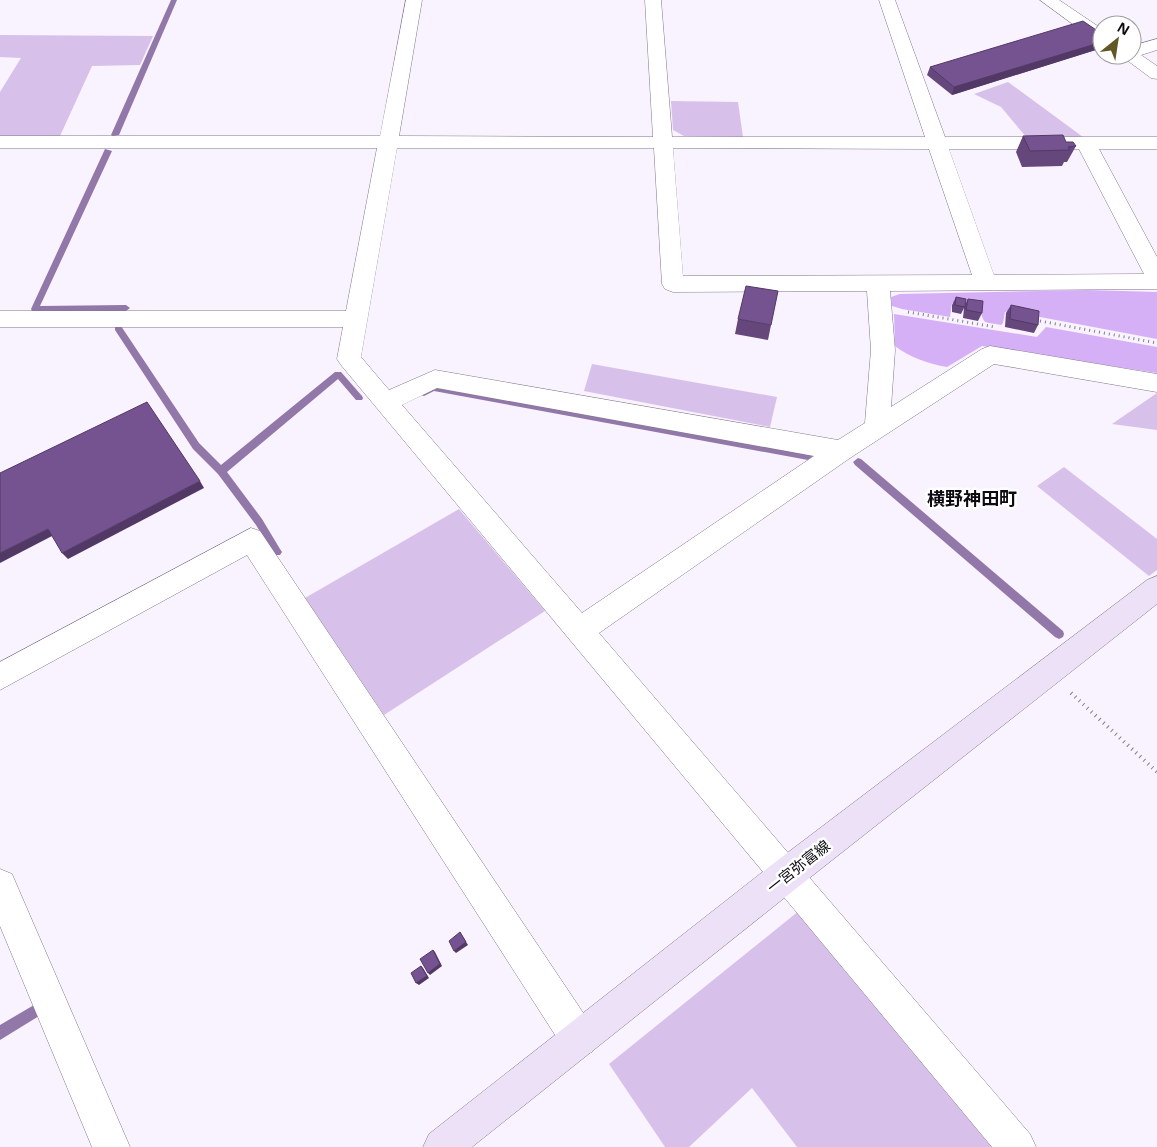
<svg xmlns="http://www.w3.org/2000/svg" width="1157" height="1147" font-family="'Open Sans','Noto Sans JP',sans-serif">
  <rect width="100%" height="100%" fill="#f9f2ff"/>
  <!-- green -->
  <g fill="#d7c1eb">
    <polygon points="0,35 153,36 140,65 92,66 60,136 0,136 0,92 21,58 0,57"/>
    <polygon points="1008,82 1083,137 1027,138 1001,107 974,94"/>
    <polygon points="671,101 738,102 743,137 684,136 673,130"/>
    <polygon points="592,364 777,397 770,427 584,391"/>
    <polygon points="1157,393 1157,430 1112,424"/>
    <polygon points="1064,467 1157,539 1157,570 1149,576 1037,486"/>
    <polygon points="459,509 545,611 384,715 305,598"/>
    <polygon points="800,910 998,1147 797,1147 752,1088 689,1147 665,1147 609,1064"/>
  </g>
  <!-- forest -->
  <g fill="#d6b0f6">
    <path d="M1087,290L1157,292V339L1008,311L1005,312L1003,323L1001,325C980,321 986,325 979,308L952,303L950,317L902,309L892,306L891,297L900,294Z"/>
    <path d="M894,314L1037,337L1046,327L1157,347V373L982,346L947,367C929,364 909,357 895,346Z"/>
  </g>
  <g fill="none" stroke-linecap="round" stroke-linejoin="round">
    <!-- stream -->
    <g fill="#9277a9" fill-rule="evenodd">
      <polygon points="171,0 177,0 119,135 113,136 111,135"/>
      <polygon points="105,149 112,151 40,306 126,305 130,308 126,311 32,311 31,309"/>
      <polygon points="118,325 121,326 199,443 221,465 335,372 341,372 362,396 363,398 362,400 356,400 338,379 227,472 262,519 280,549 282,552 280,555 274,555 256,525 218,474 193,449 115,330 115,326"/>
      <polygon points="433,385 808,452 813,456 808,460 434,391 424,396 421,395 420,393 421,391"/>
      <polygon points="858,458 861,459 1063,631 1064,634 1063,637 1059,639 1055,637 855,465 853,462"/>
      <polygon points="34,1005 39,1006 40,1011 39,1016 0,1040 0,1025"/>
    </g>
    <!-- street casing -->
    <g stroke="#81778a" stroke-width="1">
      <g id="street">
        <path d="M406,0H422L399,136L653,137L645,0H661L672,137H925L879,0H895L945,137H1157V149H1099L1157,257V289L890,291L895,350L891,407L982,349L990,346L1157,374V392L994,364L850,458L599,633L1030,1134L1036,1147H992L341,365L337,359L343,327H0V311H346L377,148H0V136H380ZM397,148H654L662,284L665,289L673,292L867,291L871,350L865,423L838,440L435,370L389,390L361,357ZM673,148L929,149L972,275L683,276ZM949,149H1079L1144,274L994,275ZM437,388L814,456L582,613L402,405Z"/>
        <polygon points="1040,0 1059,0 1102,29 1102,42 1096,41"/>
        <polygon points="1157,39 1157,50 1141,55 1157,66 1157,79 1151,78 1120,55 1132,55 1132,46"/>
        <polygon points="251,528 260,531 592,1026 597,1039 592,1052 579,1057 566,1052 247,555 0,690 0,662"/>
        <polygon points="0,869 12,874 130,1147 92,1147 0,926"/>
      </g>
    </g>
    <!-- secondary casing -->
    <g stroke="#81778a" stroke-width="1">
      <polygon id="secondary" points="1157,576 1157,604 798,887 472,1147 423,1147 429,1134 774,863 1147,580"/>
    </g>
    <!-- path-far1 -->
    <g stroke="#847f89" stroke-width="3" stroke-dasharray="1 4" stroke-linecap="butt">
      <polyline points="908,312 995,327"/>
      <polyline points="1040,321 1157,343"/>
    </g>
    <!-- path -->
    <polyline stroke="#847f89" stroke-width="4" stroke-dasharray="1 4.5" stroke-linecap="butt" points="1071,693 1157,772"/>
    <!-- street -->
    <use href="#street" fill="#fff" fill-rule="evenodd"/>
    <!-- secondary -->
    <use href="#secondary" fill="#ece1f6" fill-rule="evenodd"/>
  </g>
  <!-- wall -->
  <g fill="#65477c">
    <polygon points="1102,34 1102,48 952,95 927,75 930,67"/>
    <polygon points="1023,136 1066,142 1076,146 1067,162 1064,162 1062,166 1022,167 1016,152"/>
    <polygon points="956,297 965,305 968,299 982,313 978,321 963,318 964,308 961,314 952,312 952,305"/>
    <polygon points="1011,305 1038,325 1034,333 1005,327 1006,313"/>
    <polygon points="738,319 771,325 768,340 735,334"/>
  </g>
  <!-- shaded-wall -->
  <g fill="#523965">
    <polygon points="1102,42 1102,48 952,95 954,87"/>
    <polygon points="200,481 204,488 68,559 62,553"/>
    <polygon points="48,529 54,535 0,563 0,553"/>
    <polygon points="460,932 468,945 456,953 454,951"/>
    <polygon points="433,950 435,952 442,966 430,975 428,973"/>
    <polygon points="421,966 423,968 429,978 419,985 416,983"/>
  </g>
  <!-- building -->
  <g fill="#755290" stroke="#523965">
    <polygon points="1083,21 1102,34 1102,42 954,87 930,67"/>
    <polygon points="1063,135 1066,142 1073,142 1076,146 1068,147 1070,150 1030,151 1023,136"/>
    <polygon points="746,286 778,291 771,325 738,319"/>
    <polygon points="956,297 966,299 965,307 955,305"/>
    <polygon points="968,299 983,301 982,313 966,310"/>
    <polygon points="1011,305 1039,311 1038,325 1010,319"/>
    <polygon points="147,402 200,481 62,553 48,529 0,553 0,473"/>
    <polygon points="460,932 466,942 454,951 449,941"/>
    <polygon points="433,950 440,964 428,973 420,959"/>
    <polygon points="421,966 427,976 416,983 411,973"/>
  </g>
  <g text-anchor="middle" dominant-baseline="central" stroke-width="5" stroke-linejoin="round" paint-order="stroke">
    <!-- street labels -->
    <g font-size="15" fill="#0e0b12" stroke="#fff">
      <text transform="translate(798 866) rotate(-38)">一宮弥富線</text>
    </g>
    <!-- quarter labels -->
    <g font-size="18" font-weight="bold" fill="#0e0b12" stroke="#fff">
      <text x="972" y="498">横野神田町</text>
    </g>
  </g>
  <!-- north arrow -->
  <g transform="translate(1117 40) rotate(30)"><circle r="24" fill="#ffffff" stroke="#9f9da0"/>
  <path d="M0-4L9 19L0 12L-9 19Z" fill="#615724"/>
  <text y="-8" font-size="14" font-weight="bold" text-anchor="middle" fill="#0e0b12">N</text>
  </g>
</svg>
